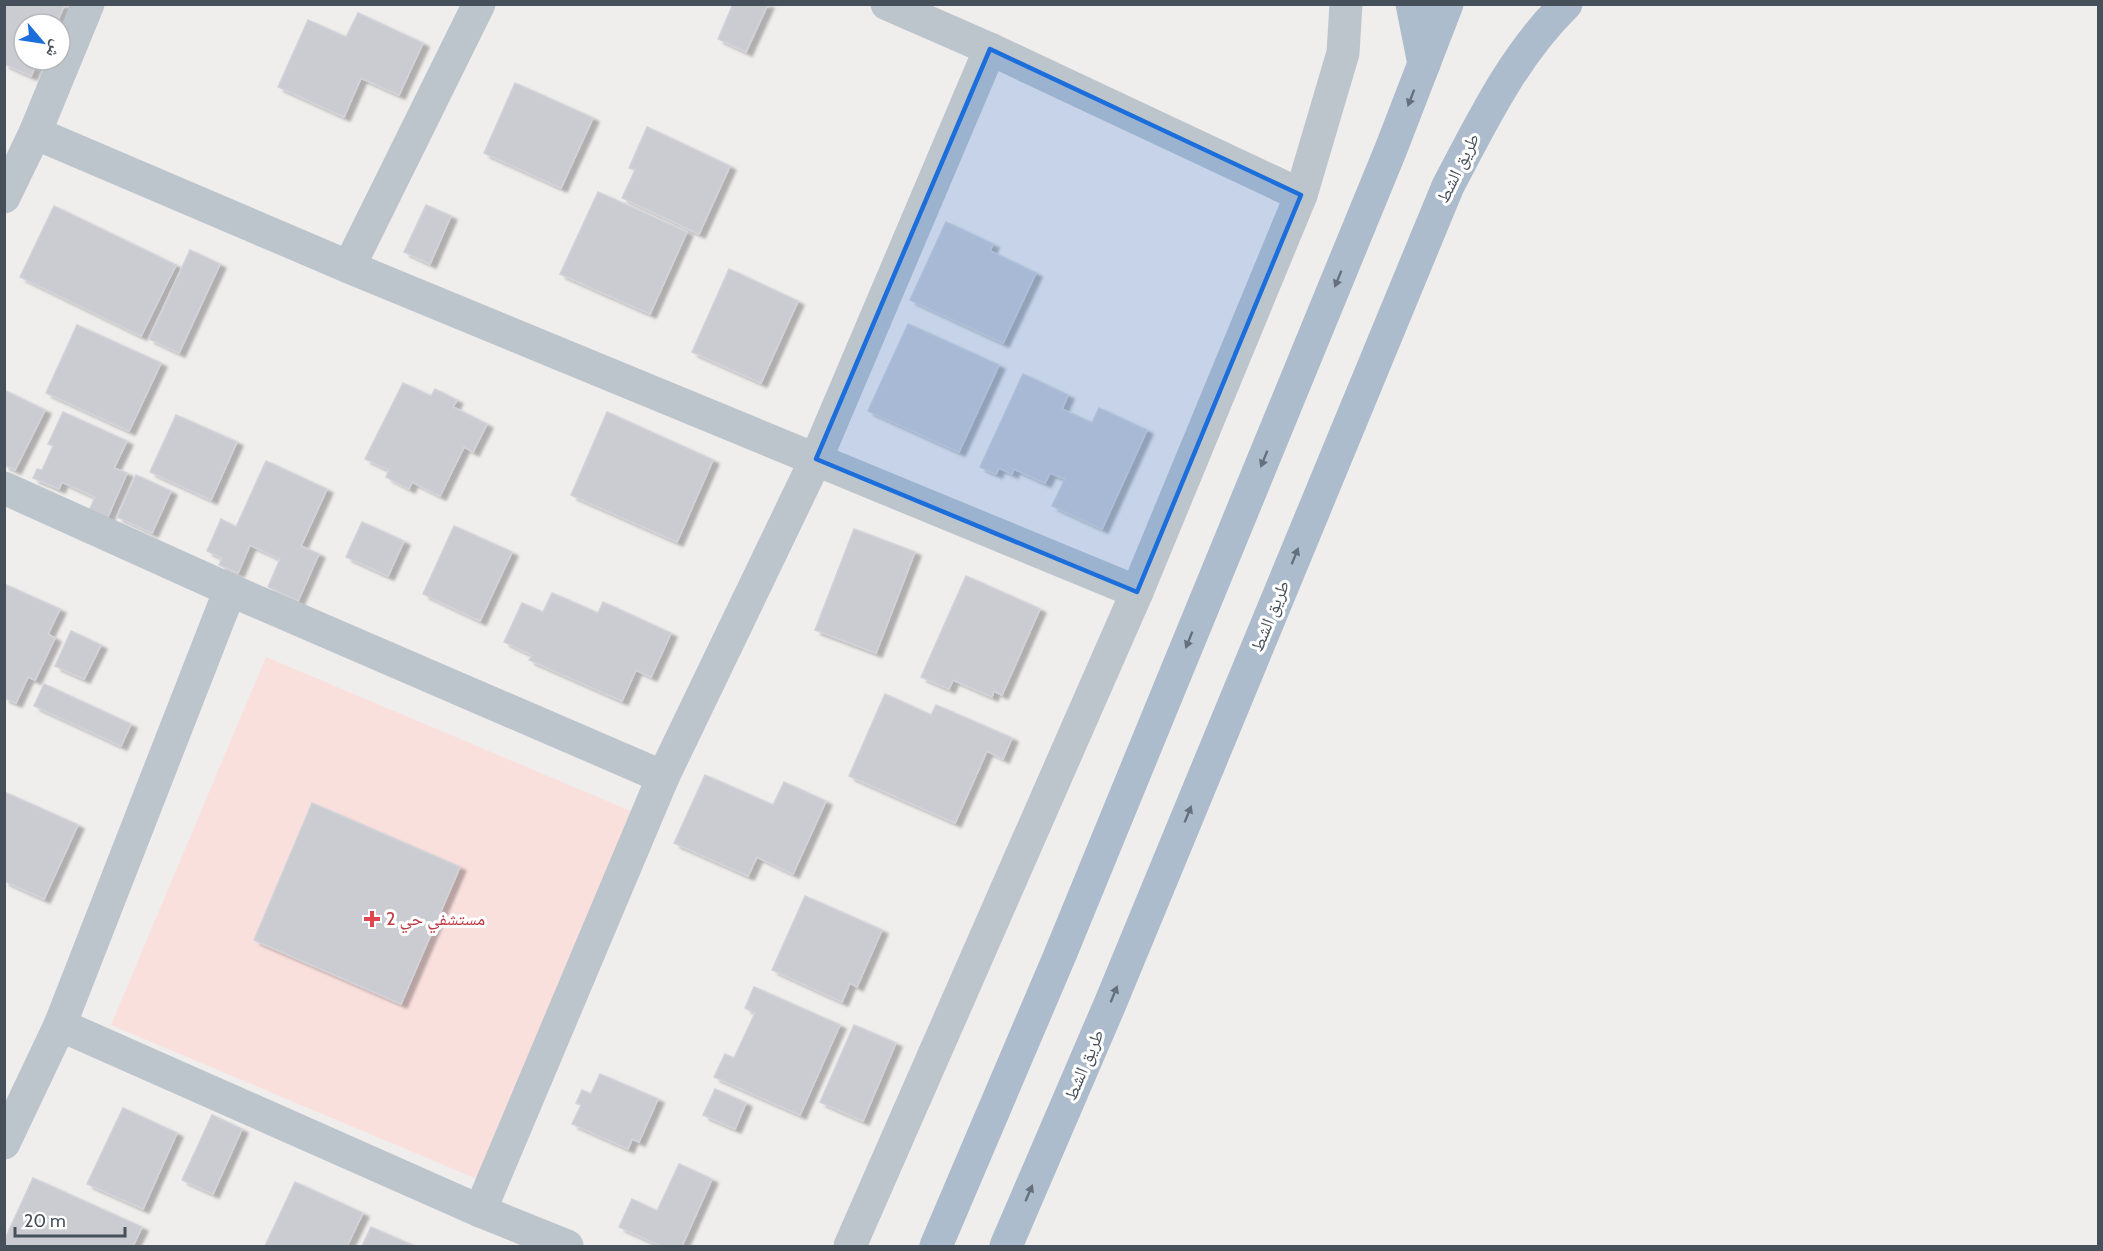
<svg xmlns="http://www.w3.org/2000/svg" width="2103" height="1251" font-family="Cabin,'Noto Naskh Arabic',sans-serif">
  <defs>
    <filter id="shadow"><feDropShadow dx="6" dy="4" stdDeviation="1.5" flood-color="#0004"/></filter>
  </defs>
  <rect width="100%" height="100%" fill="#f0eded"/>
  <!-- medical -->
  <polygon fill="#fae0dd" points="266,657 633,812 477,1179 111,1025"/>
  <!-- building -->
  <g fill="#caccd2" stroke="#d1d3d9" stroke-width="1.5" filter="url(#shadow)">
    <polygon points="4,4 65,4 56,24 24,24 24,60 38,60 31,76 4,64"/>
    <polygon points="733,4 768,4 746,52 718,39"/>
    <polygon points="358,13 423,43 399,95 361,78 344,117 278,87 308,20 346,37"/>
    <polygon points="515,83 593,118 561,188 484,153"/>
    <polygon points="647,127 730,166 699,234 622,198 635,170 629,168"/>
    <polygon points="598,192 687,232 650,314 560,274"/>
    <polygon points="426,205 451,216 430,264 404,252"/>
    <polygon points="54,206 176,265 141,336 20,277"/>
    <polygon points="946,222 993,244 990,251 1036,273 1003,343 910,300"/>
    <polygon points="190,250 220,264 179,353 149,339"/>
    <polygon points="729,269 798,301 761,383 692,352"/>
    <polygon points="908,324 999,365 959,452 868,411"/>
    <polygon points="77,325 161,363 129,431 46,393"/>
    <polygon points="1023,374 1068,395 1062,409 1092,423 1099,408 1147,430 1102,529 1052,506 1065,479 1050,473 1045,483 1014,469 1012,474 999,468 996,474 980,467"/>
    <polygon points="403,383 431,396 435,389 457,400 453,407 487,424 473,452 464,447 440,496 412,482 409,489 386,477 389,470 365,459"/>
    <polygon points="4,390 45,410 15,470 4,465"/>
    <polygon points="63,412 127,441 114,468 127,473 106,521 88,513 95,497 62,482 59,489 33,478 37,469 42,470 53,446 48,444"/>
    <polygon points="607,412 713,460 677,542 571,495"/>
    <polygon points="176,415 237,442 211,500 150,472"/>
    <polygon points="266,461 327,489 301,546 319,554 298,601 268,587 280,559 250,545 238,573 219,565 222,558 207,551 221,519 236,527"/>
    <polygon points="136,475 171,491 152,533 117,517"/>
    <polygon points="362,522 404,541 388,576 346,557"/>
    <polygon points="454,526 512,552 480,621 423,594"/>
    <polygon points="854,529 915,552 876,653 815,630"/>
    <polygon points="966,576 1040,609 1002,695 994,691 992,697 953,680 949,689 921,677"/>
    <polygon points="4,584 60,609 48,634 55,638 35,680 28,677 16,703 4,698"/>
    <polygon points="552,593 598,613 603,602 671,633 651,677 636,670 622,701 529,660 532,655 504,642 522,603 543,612"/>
    <polygon points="71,631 101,645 84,679 55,666"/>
    <polygon points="44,684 131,724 121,746 34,706"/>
    <polygon points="885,694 931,715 936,705 1012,738 1003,759 987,751 955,823 849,776"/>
    <polygon points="705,775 773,805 784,782 826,801 793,874 757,857 748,876 674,843"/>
    <polygon points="4,792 78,825 44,899 4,881"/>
    <polygon points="312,803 460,867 401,1004 254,940"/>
    <polygon points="805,896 882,930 857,987 850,983 842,1002 772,970"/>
    <polygon points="754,987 840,1025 800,1115 714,1077 725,1054 734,1058 755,1013 745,1008"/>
    <polygon points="854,1025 896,1043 863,1121 820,1102"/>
    <polygon points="600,1074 658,1099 639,1142 632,1139 628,1149 572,1124 581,1105 576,1103 582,1090 591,1094"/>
    <polygon points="715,1089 746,1103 735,1129 703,1115"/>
    <polygon points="123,1108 177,1133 143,1209 87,1184"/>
    <polygon points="212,1115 242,1129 213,1194 182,1180"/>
    <polygon points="679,1164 712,1179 682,1246 661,1246 619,1227 632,1199 657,1211"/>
    <polygon points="33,1178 142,1227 133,1246 4,1246 4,1241"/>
    <polygon points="295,1182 363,1213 347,1246 265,1246"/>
    <polygon points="371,1227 414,1246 362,1246"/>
  </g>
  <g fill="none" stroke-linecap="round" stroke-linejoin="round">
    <!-- minor -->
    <g stroke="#bcc5cc" stroke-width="33">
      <polyline points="887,4 990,49 1301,195"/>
      <polyline points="35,133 349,267 1137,592"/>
      <polyline points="4,197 35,133 88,4"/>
      <polyline points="349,267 479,4"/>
      <polyline points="4,488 230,590 663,777"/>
      <polyline points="60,1025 480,1211 567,1246"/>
      <polyline points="4,1143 60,1025 230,590"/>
      <polyline points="480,1211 663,777 816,459 990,49"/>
      <polyline points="850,1246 1137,592 1301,195 1343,53 1346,4"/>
    </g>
    <!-- primary -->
    <g stroke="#adbccc" stroke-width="33">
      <polyline points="1412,4 1424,64"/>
      <polyline points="936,1246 1060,955 1391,149 1447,4"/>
      <path d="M1006,1246L1110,1004L1448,186C1482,122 1513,56 1566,4"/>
    </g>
  </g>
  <!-- one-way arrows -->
  <defs><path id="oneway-solid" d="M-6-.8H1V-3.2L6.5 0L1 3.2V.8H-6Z" transform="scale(1.5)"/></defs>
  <g fill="#65707c">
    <use href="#oneway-solid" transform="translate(1411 98) rotate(111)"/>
    <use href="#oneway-solid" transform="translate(1338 279) rotate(112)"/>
    <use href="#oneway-solid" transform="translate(1264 459) rotate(112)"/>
    <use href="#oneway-solid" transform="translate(1295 556) rotate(-68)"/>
    <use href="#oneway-solid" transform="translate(1189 640) rotate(112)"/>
    <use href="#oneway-solid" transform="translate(1188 814) rotate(-68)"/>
    <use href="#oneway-solid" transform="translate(1114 994) rotate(-68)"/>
    <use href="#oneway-solid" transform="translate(1029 1193) rotate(-67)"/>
  </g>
  <!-- marked area -->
  <path fill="#1c6edb" fill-opacity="0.2" stroke="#1c6edb" stroke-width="4.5" stroke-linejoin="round" d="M990,49L1301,195L1137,592L816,459Z"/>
  <!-- markers -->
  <path fill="#e0444e" stroke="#fff" stroke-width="2" d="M369 910h6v6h6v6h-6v6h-6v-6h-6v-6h6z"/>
  <g text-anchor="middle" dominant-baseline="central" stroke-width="6" stroke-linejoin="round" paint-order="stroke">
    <!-- street labels -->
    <g font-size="18" fill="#46505a" stroke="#fff">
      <text transform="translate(1458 168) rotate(-64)">طريق الشط</text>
      <text transform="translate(1270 616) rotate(-68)">طريق الشط</text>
      <text transform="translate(1084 1065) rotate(-67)">طريق الشط</text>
    </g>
    <!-- health labels -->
    <g font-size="18" fill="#be3a42" stroke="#fff" text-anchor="start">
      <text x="386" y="919">مستشفي حي 2</text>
    </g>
  </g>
  <!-- border -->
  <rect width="2103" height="1251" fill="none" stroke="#46505a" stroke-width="12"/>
  <!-- north arrow -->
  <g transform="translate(42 42) rotate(119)"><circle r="28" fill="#ffffff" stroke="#b5b9bd" stroke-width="1.5"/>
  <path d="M0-4.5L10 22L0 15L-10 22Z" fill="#1c6edb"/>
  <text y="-9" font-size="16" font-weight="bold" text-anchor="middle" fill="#46505a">ش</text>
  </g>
  <!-- scale -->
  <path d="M15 1227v9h110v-9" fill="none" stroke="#46505a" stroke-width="3"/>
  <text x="24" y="1227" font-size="18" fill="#46505a" stroke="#ffffff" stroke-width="4.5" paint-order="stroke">20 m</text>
</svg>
